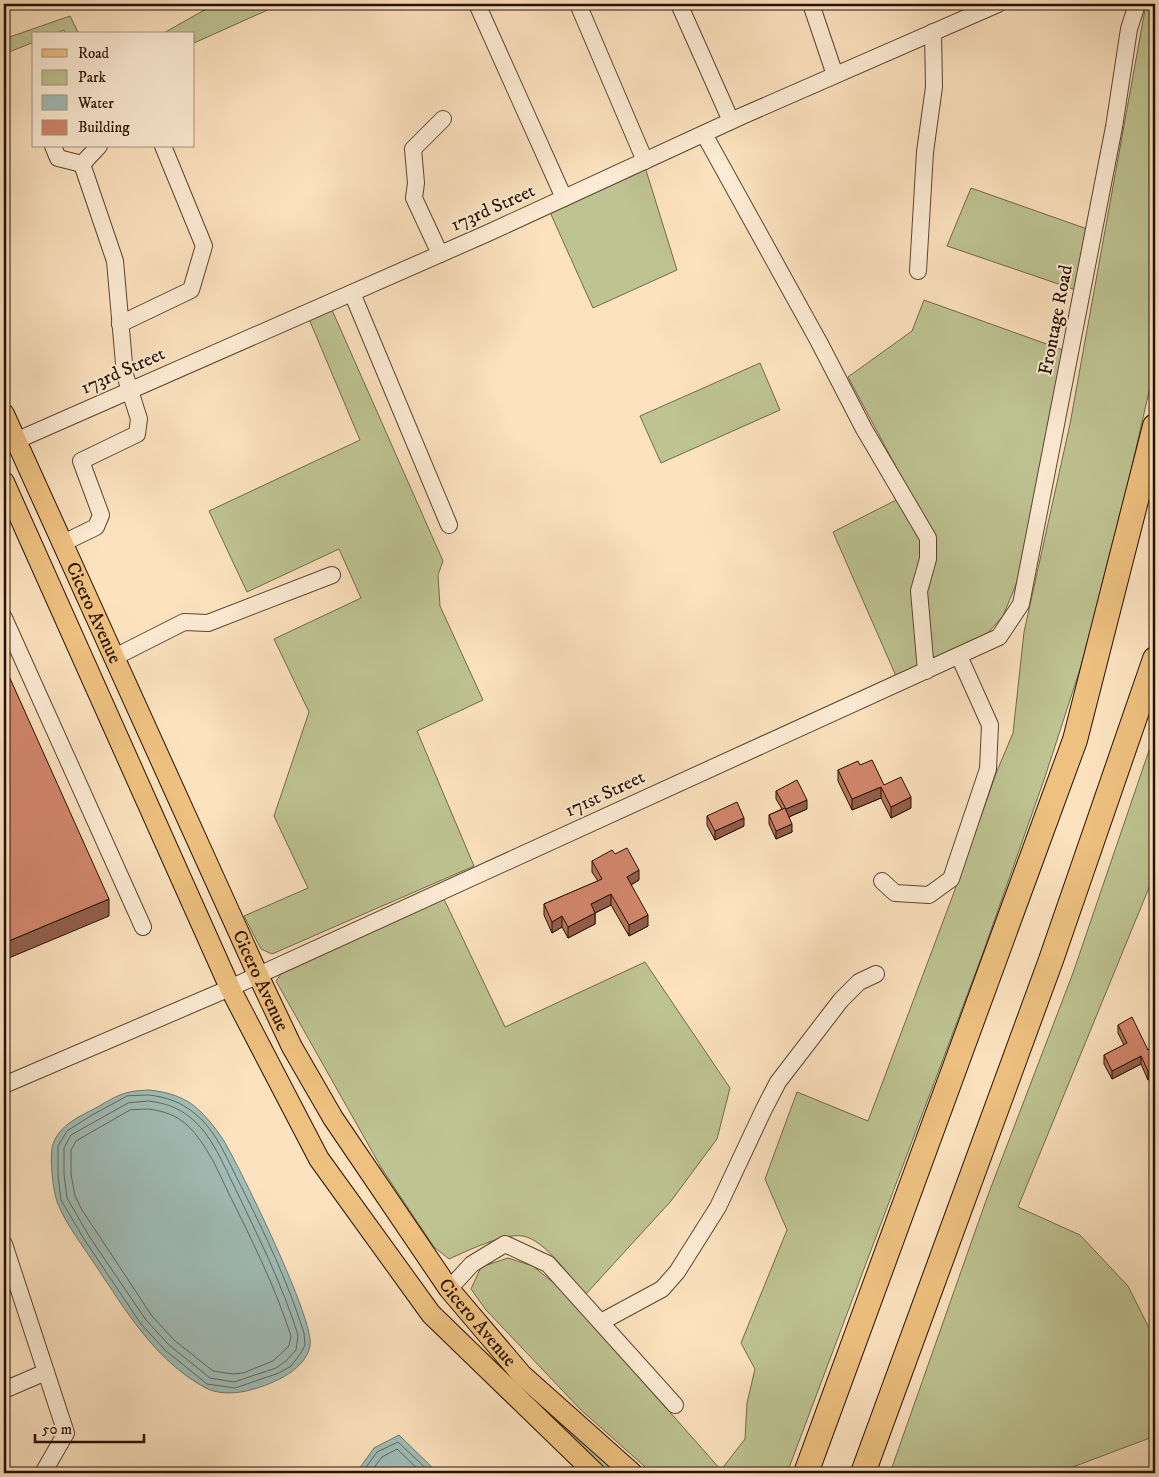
<svg xmlns="http://www.w3.org/2000/svg" width="1159" height="1477" font-family="'IM FELL DW Pica',serif">
  <rect width="100%" height="100%" fill="#fce2bf"/>
  <filter id="stains"><feTurbulence type="fractalNoise" baseFrequency=".004" numOctaves="4"/><feColorMatrix values="0 0 0 0 .2 0 0 0 0 .09 0 0 0 0 .02 0 0 0 .5 -.17"/></filter>
  <radialGradient id="worn" r=".72"><stop offset=".6" stop-color="#630" stop-opacity="0"/><stop offset="1" stop-color="#630" stop-opacity=".3"/></radialGradient>
  <!-- green -->
  <g fill="#bec392" stroke="#726a49">
    <polygon points="215,4 281,4 194,43 194,34 162,34"/>
    <polygon points="1146,4 1155,4 1155,365 1115,541 1081,666 1045,777 980,961 787,1473 652,1473 581,1410 486,1310 471,1289 481,1267 508,1258 533,1266 560,1288 721,1470 745,1439 747,1403 755,1369 741,1343 787,1230 765,1179 797,1092 868,1121 953,895 997,771 1013,733 1024,632 1070,424"/>
    <polygon points="70,16 79,34 66,34 64,30 54,34 34,34 34,42 4,54 4,39"/>
    <polygon points="645,167 677,270 593,308 549,210"/>
    <polygon points="971,188 1090,230 1076,290 947,246"/>
    <polygon points="924,300 1066,351 1017,582 1003,616 985,636 896,676 833,532 910,493 848,377 912,331"/>
    <polygon points="332,310 443,561 438,575 440,606 483,700 417,731 474,866 272,954 261,949 244,916 308,888 274,816 309,712 274,639 361,598 339,549 247,592 209,511 360,440 309,319"/>
    <polygon points="760,363 780,410 661,463 640,416"/>
    <polygon points="1155,733 1155,873 1018,1207 1080,1235 1128,1286 1155,1340 1155,1436 1057,1473 890,1473 988,1195 1073,973"/>
    <path d="M442,895L505,1027L645,962L730,1088L717,1139L671,1201L585,1295C571,1278 545,1240 523,1236C504,1233 467,1251 449,1259L434,1247L382,1169L276,981L286,967Z"/>
    <polygon points="519,1382 620,1473 607,1473 516,1385"/>
  </g>
  <!-- water -->
  <g fill="#a0bdb7" stroke="#6f786e">
    <path d="M149,1090C168,1092 186,1097 200,1111C209,1120 217,1130 224,1141C241,1170 315,1320 310,1346C305,1372 268,1386 246,1391C233,1394 215,1394 204,1387C155,1360 126,1311 96,1266C83,1246 67,1226 58,1204C53,1193 49,1156 53,1144C59,1126 78,1117 94,1109C117,1096 122,1091 149,1090Z"/>
    <polygon points="399,1435 438,1473 356,1473 374,1448"/>
  </g>
  <g fill="none" stroke-linecap="round" stroke-linejoin="round">
    <!-- shore -->
    <g stroke="#63665c" stroke-width="1">
      <path d="M149,1095C166,1097 181,1102 194,1113C217,1130 228,1162 241,1186C265,1234 288,1282 304,1333L305,1345L301,1353L291,1366L279,1373L235,1388L207,1384L165,1350L141,1324L84,1239L61,1200L58,1175V1146L67,1131L92,1115L127,1096Z"/>
      <path d="M149,1101C164,1103 178,1107 191,1118C212,1135 223,1164 235,1188C258,1236 282,1284 298,1335L296,1350L286,1361L276,1368L234,1382L210,1378L169,1345L146,1320L89,1236L67,1198L64,1174V1148L71,1135L128,1103Z"/>
      <path d="M149,1109C163,1111 176,1115 187,1125C207,1144 218,1171 230,1196C253,1242 275,1287 291,1336L289,1346L273,1361L243,1373L233,1374L213,1371L174,1340L152,1316L82,1210L75,1196L71,1174V1150L76,1141L130,1110Z"/>
      <polyline points="362,1473 377,1452 398,1442 431,1473"/>
      <polyline points="370,1473 382,1457 397,1449 422,1473"/>
    </g>
    <!-- minor casing -->
    <g stroke="#5c4430" stroke-width="18">
      <g id="minor">
        <polyline points="477,4 564,198"/>
        <polyline points="578,4 645,161"/>
        <polyline points="679,4 731,121"/>
        <polyline points="811,4 835,75"/>
        <polyline points="704,134 819,342 864,429 928,538 928,559 919,591 926,671"/>
        <polyline points="53,146 58,158 82,164"/>
        <polyline points="82,164 99,146"/>
        <polyline points="440,254 414,198 416,183 413,149 443,119"/>
        <polyline points="918,271 925,152 934,87 933,32"/>
        <polyline points="352,293 449,525"/>
        <polyline points="120,324 191,290 204,246 163,146"/>
        <polyline points="4,446 488,233 742,116 998,4"/>
        <polyline points="61,544 96,527 101,515 81,461 137,434 139,419 125,375 115,261 82,164"/>
        <polyline points="4,618 143,927"/>
        <polyline points="113,658 184,622 208,623 332,575"/>
        <polyline points="882,881 895,893 929,895 951,879 988,769 990,725 959,656"/>
        <polyline points="4,1085 230,988 999,637 1021,604 1114,127 1129,29 1137,4"/>
        <polyline points="4,1244 66,1433 43,1473"/>
        <polyline points="449,1289 472,1264 505,1244 548,1264 675,1405"/>
        <polyline points="601,1322 662,1289 677,1272 718,1207 764,1109 778,1082 841,1000 859,982 876,974"/>
        <polyline points="4,1390 46,1372"/>
      </g>
    </g>
    <!-- major casing -->
    <g stroke="#261000" stroke-width="22">
      <g id="major">
        <path id="s1" d="M4,414L258,975L292,1047L333,1118L449,1289L522,1375L632,1473"/>
        <polyline points="4,482 230,988 319,1159 431,1314 595,1473"/>
      </g>
    </g>
    <!-- highway casing -->
    <g stroke="#261000" stroke-width="26">
      <g id="highway">
        <polyline points="806,1473 1075,740 1155,426"/>
        <polyline points="863,1473 1051,960 1155,659"/>
      </g>
    </g>
    <!-- minor -->
    <use href="#minor" stroke="#fdecd5" stroke-width="16"/>
    <!-- major -->
    <use href="#major" stroke="#eec180" stroke-width="20"/>
    <!-- highway -->
    <use href="#highway" stroke="#eec180" stroke-width="24"/>
  </g>
  <!-- wall -->
  <g fill="#b5745e" stroke="#261000">
    <polygon points="860,765 884,785 911,808 891,818 881,798 852,810 838,781 838,770"/>
    <polygon points="776,791 807,809 789,817 792,832 776,839 769,824 769,815 782,809 776,799"/>
    <polygon points="707,816 744,826 715,840 707,825"/>
    <polygon points="615,854 639,880 631,885 648,926 629,936 611,905 595,913 595,924 568,938 562,927 552,933 544,915 544,904 598,881 592,872 592,861"/>
    <polygon points="1118,1025 1148,1050 1155,1046 1155,1082 1153,1078 1148,1080 1141,1064 1112,1079 1104,1064 1104,1055 1124,1045 1118,1033"/>
  </g>
  <!-- shaded-wall -->
  <g fill="#935e4c" stroke="#261000">
    <polygon points="881,787 881,798 852,810 852,799"/>
    <polygon points="911,797 911,808 891,818 891,807"/>
    <polygon points="807,800 807,809 786,818 786,809"/>
    <polygon points="744,818 744,826 715,840 715,831"/>
    <polygon points="792,824 792,832 776,839 776,831"/>
    <polygon points="639,870 639,880 627,887 627,877"/>
    <polygon points="611,894 611,905 591,915 591,904"/>
    <polygon points="109,899 109,916 4,960 4,943"/>
    <polygon points="595,913 595,924 568,938 568,927"/>
    <polygon points="648,915 648,926 629,936 629,925"/>
    <polygon points="562,916 562,927 552,933 552,922"/>
    <polygon points="1141,1056 1141,1064 1112,1079 1112,1071"/>
    <polygon points="1153,1069 1153,1078 1148,1080 1148,1071"/>
  </g>
  <!-- building -->
  <g fill="#d2876d" stroke="#261000">
    <polygon points="4,665 109,899 4,943"/>
    <polygon points="872,760 884,785 901,777 911,797 891,807 881,787 852,799 838,770 858,761 860,765"/>
    <polygon points="797,780 807,800 786,809 776,791"/>
    <polygon points="737,802 744,818 715,831 707,816"/>
    <polygon points="785,808 792,824 776,831 769,815"/>
    <polygon points="627,848 639,870 627,877 648,915 629,925 611,894 591,904 595,913 568,927 562,916 552,922 544,904 602,879 592,861 612,850 615,854"/>
    <polygon points="1132,1017 1148,1050 1155,1046 1155,1073 1153,1069 1148,1071 1141,1056 1112,1071 1104,1055 1127,1043 1118,1025"/>
  </g>
  <g text-anchor="middle" dominant-baseline="central" stroke-width="4" stroke-linejoin="round" paint-order="stroke">
    <!-- street labels -->
    <g font-size="19" fill="#261000" stroke="#fdecd5">
      <text transform="translate(493 208) rotate(-24)">173rd Street</text>
      <text transform="translate(1056 320) rotate(-79)">Frontage Road</text>
      <text transform="translate(123 371) rotate(-24)">173rd Street</text>
      <text stroke="none"><textPath href="#s1" startOffset="218">Cicero Avenue</textPath></text>
      <text transform="translate(605 794) rotate(-25)">171st Street</text>
      <text stroke="none"><textPath href="#s1" startOffset="622">Cicero Avenue</textPath></text>
      <text stroke="none"><textPath href="#s1" startOffset="1028">Cicero Avenue</textPath></text>
    </g>
  </g>
  <!-- margin -->
  <rect width="1159" height="1477" fill="none" stroke="#fce2bf" stroke-width="20"/>
  <rect x="5" y="5" width="1149" height="1467" fill="none" stroke="#261000" stroke-width="2.5"/>
  <rect x="10" y="10" width="1139" height="1457" fill="none" stroke="#261000"/>
  <!-- legend -->
  <rect x="32" y="32" width="162" height="115" fill="#fdecd5" stroke="#a79480"/>
  <rect x="42" y="49" width="25" height="8" fill="#eec180" stroke="#a79480"/>
  <text x="78" y="58" font-size="15" fill="#261000">Road</text>
  <rect x="42" y="70" width="25" height="15" fill="#bec392" stroke="#a79480"/>
  <text x="78" y="82" font-size="15" fill="#261000">Park</text>
  <rect x="42" y="95" width="25" height="15" fill="#a0bdb7" stroke="#a79480"/>
  <text x="78" y="108" font-size="15" fill="#261000">Water</text>
  <rect x="42" y="120" width="25" height="15" fill="#d2876d" stroke="#a79480"/>
  <text x="78" y="132" font-size="15" fill="#261000">Building</text>
  <!-- scale -->
  <path d="M35 1434v8h109v-8" fill="none" stroke="#261000" stroke-width="2.5"/>
  <text x="42" y="1434" font-size="15" fill="#261000" stroke="#fdecd5" stroke-width="4" paint-order="stroke">50 m</text>
  <rect width="100%" height="100%" filter="url(#stains)"/>
  <rect width="100%" height="100%" fill="url(#worn)"/>
</svg>
